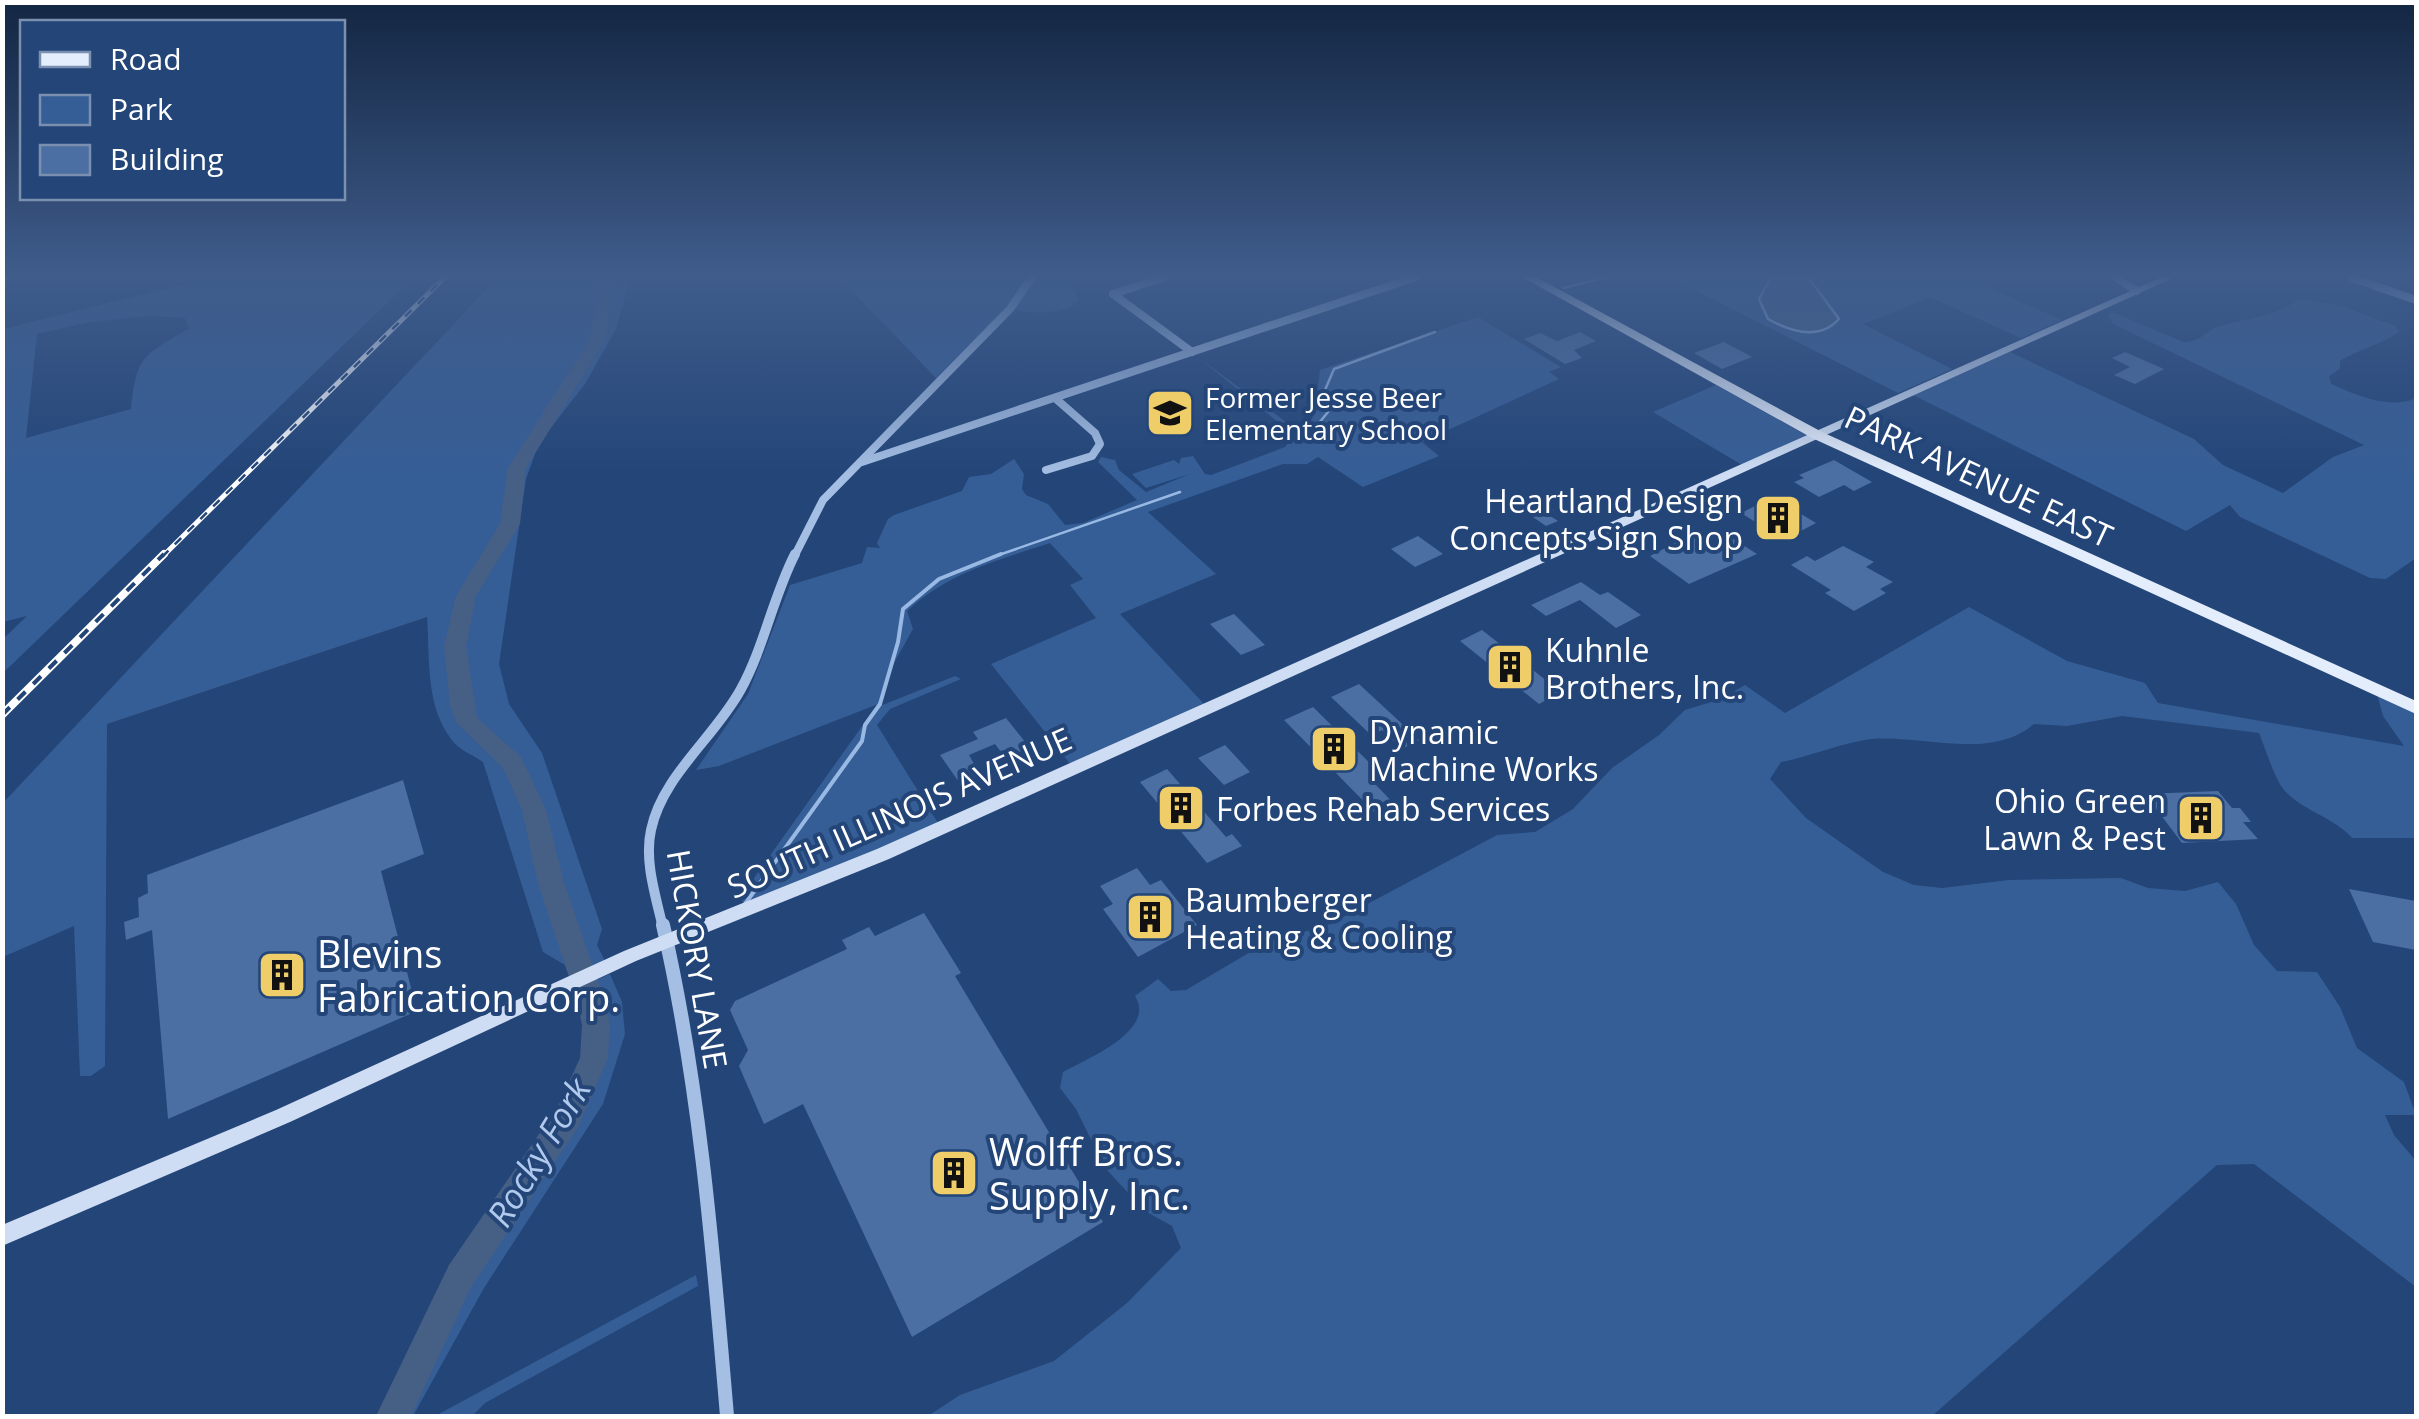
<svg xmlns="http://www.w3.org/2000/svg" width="2419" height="1419" font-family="'Open Sans',sans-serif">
  <rect width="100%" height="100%" fill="#234578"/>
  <!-- green -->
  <g fill="#365e96" fill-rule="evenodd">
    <path d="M214,277H414L3,673V639L27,616L3,622V329ZM148,316L185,318L189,328C144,356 137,353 131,409L26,438L37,334L85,323Z"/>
    <path d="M498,277H630L616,329L585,384L539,443L526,479L499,664L509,704L542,753L602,929L597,945L605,961L569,976L565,965L543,952L483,762C473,755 457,749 451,739C425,704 430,658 427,617L107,724L105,1066L91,1076H80L74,926L3,957L2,804Z"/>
    <polygon points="839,277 1028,277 1006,309 936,378"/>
    <path d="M1036,277H1074L1072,286L1079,300C1063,316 1034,313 1013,310Z"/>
    <polygon points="1669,277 1964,277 2062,320 2021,338 1930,297 1863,324 1952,369 1898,393"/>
    <path d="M2299,299L2341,306L2396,326L2399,332C2380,345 2359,349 2340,361V369L2329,376L2331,384C2356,395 2390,410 2416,398V558L2386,579L2370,578L2240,517L2230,505L2186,531L1913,395L2010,352L2194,439L2223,465L2283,493L2333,457L2364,445L2113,324L2108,316L2110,312L2118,314L2183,342C2202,342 2204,331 2220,326C2246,318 2276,317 2299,299Z"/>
    <path d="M1478,317L1561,367L1549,372L1559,379L1422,442L1439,456L1363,487L1318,457L1307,464H1283L1148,512L1216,574L1120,614L1205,705L1071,765L991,664L1096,618L1070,585L1083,579L1050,543C996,561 949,572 907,611L913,629L894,663L881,703L719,766L696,770L748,694L790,585L862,563L867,547L880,548L877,543L888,519L894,515L962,491L969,477L991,474L1014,459L1024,474L1022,489L1026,495L1048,504L1065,525L1083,523L1137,500L1098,462L1101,457L1115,460L1119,470L1146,492L1190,474L1146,488L1132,474L1174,460L1179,464L1181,458L1193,456L1205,474L1211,475L1285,447L1294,435L1199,358L1297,430L1306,432L1315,412L1320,370Z"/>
    <polygon points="1716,385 1806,435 1742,465 1653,412"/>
    <path d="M1969,607L2067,661L2145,683L2158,703L2404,746L2383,716L2377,694L2416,712V838H2352C2333,816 2298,810 2281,786C2272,771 2266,750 2259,733L2122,716L2067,726L2034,724C1991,761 1923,735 1873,739C1847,741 1809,757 1781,762L1770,779L1806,818L1883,872L1914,885L1942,888L2009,880L2121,878L2148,888L2185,891L2218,882L2236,904L2254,945L2277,971L2317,972L2340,1007L2357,1048L2404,1082L2416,1115H2385L2394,1135L2416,1161V1287L2254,1164L2217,1165L1932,1416H928L960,1395L1054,1361L1127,1303L1181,1248L1172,1226L1145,1211L1105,1168L1076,1109L1060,1088L1063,1072C1086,1059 1157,1031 1135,996L1158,979L1171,991L1186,990L1269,941L1326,926L1497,835L1535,832L1573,809L1612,768L1659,735L1685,710L1721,699L1745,685L1785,713Z"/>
    <polygon points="955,676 961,679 890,709 877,725 938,823 748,905 739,899 875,708"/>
    <path d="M610,974L622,1002L625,1034L603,1104L484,1288L413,1416H393L460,1276L582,1090C596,1052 598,1023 585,985Z"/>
    <polygon points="696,1275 698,1286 485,1403 472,1416 435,1416"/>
  </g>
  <!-- water -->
  <path fill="#465f85" stroke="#99b9e5" stroke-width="2.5" d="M1771,277H1808L1839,319C1819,341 1791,332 1768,319L1759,299Z"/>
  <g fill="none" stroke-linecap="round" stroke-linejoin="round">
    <!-- stream-far1 -->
    <g stroke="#99b9e5" stroke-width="2.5">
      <polyline points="1563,288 1607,277"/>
      <polyline points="1305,440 1328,412 1325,390 1334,369 1435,332"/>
      <polyline points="993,557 1180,492"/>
    </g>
    <!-- stream -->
    <g stroke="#99b9e5" stroke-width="4">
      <polyline points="880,704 898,642 903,609 939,579 1001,554"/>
      <polyline points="745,904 862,741 865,725 880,704"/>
    </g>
    <!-- river -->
    <polygon fill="#465f85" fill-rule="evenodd" points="600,277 614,277 606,339 526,468 520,524 476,596 466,646 477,718 521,757 546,810 564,883 605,1001 610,1025 608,1058 578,1127 471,1287 411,1416 376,1416 449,1265 557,1108 580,1058 582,1025 577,1001 538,883 522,810 503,768 456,722 450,705 444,646 456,596 500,524 508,468 590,339"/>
  </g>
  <!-- building -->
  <g fill="#4b6fa2">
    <polygon points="1580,332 1596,341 1574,350 1582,358 1565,364 1524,339 1540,333 1557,341"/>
    <polygon points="1724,342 1752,357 1722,369 1694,353"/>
    <polygon points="2125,352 2164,369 2135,384 2114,375 2130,367 2112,358"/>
    <polygon points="1834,460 1872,482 1854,491 1844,485 1819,497 1794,482 1804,478 1799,475"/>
    <polygon points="1530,494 1554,510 1547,514 1558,521 1546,526 1511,502"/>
    <polygon points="1773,497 1816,523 1784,540 1741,513"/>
    <polygon points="1690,535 1710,548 1732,538 1757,554 1689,584 1650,556"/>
    <polygon points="1418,536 1443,554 1415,567 1391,549"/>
    <polygon points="1843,546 1874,562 1866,567 1893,582 1880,589 1886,593 1854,611 1825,593 1831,590 1791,565 1807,556 1815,561"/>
    <polygon points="1581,582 1600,595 1608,592 1641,615 1616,628 1580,600 1546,616 1531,605"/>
    <polygon points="1234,614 1265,645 1241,655 1210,624"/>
    <polygon points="1482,630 1561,692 1539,704 1460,641"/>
    <polygon points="1359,684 1399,721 1419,740 1402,749 1382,730 1371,735 1331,697"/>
    <polygon points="1313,707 1386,779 1375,784 1403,813 1385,823 1284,720"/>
    <polygon points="1006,718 1026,743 1032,740 1041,752 1007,760 995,744 969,755 981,776 961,785 940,755 978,739 973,732"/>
    <polygon points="1225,745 1250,772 1224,785 1198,758"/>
    <polygon points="1167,769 1226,837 1232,834 1242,846 1207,863 1140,782"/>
    <polygon points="403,780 424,854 381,871 417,1011 168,1119 152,930 126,940 124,922 139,917 138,898 148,893 147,875"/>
    <polygon points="2218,791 2232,808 2240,808 2251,822 2243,822 2258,839 2182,843 2145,794"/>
    <polygon points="1137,868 1150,885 1161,880 1197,925 1138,957 1103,909 1113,904 1100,886"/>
    <polygon points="2349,889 2416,901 2416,950 2373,942"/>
    <polygon points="924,913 961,973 955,976 1103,1222 912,1337 803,1104 764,1124 739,1066 748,1050 730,1010 735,1001 847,949 842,940 869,927 875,936"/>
  </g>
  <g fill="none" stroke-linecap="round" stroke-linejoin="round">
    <!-- street-far2 -->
    <g stroke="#a5bfe4" stroke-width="8">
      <polyline points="2115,277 2137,291"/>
      <polyline points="2350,277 2416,300"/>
      <polyline points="1113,294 1192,352"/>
      <polyline points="1113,294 1165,277"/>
      <polyline points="862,462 1416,277"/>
      <polyline points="1046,470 1092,456 1100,444 1095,433 1055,398"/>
      <polyline points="794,557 823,500 1010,309 1032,277"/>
    </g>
    <!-- street-far1 -->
    <path stroke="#a5bfe4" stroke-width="10" d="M663,928C656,897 644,861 651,830C662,776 715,737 741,689C764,647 773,597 795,554"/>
    <!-- street -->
    <path stroke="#a5bfe4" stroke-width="14" d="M663,925C700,1087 713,1251 727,1416"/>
    <!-- secondary -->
    <g fill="#ceddf4" fill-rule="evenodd">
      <polygon points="2,277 13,277 2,283"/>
      <polygon points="2162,277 2175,277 889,859 636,961 290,1122 2,1246 2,1225 276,1110 624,951 877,849"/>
    </g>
    <!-- primary -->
    <polygon fill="#e4edfc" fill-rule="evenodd" points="1522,277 1536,277 1822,432 2416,701 2416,714 1812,438"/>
    <!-- rail-far1 casing -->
    <g stroke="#fff" stroke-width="5">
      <polyline id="rail-far1" points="162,557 445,277"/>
    </g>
    <!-- rail casing -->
    <g stroke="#fff" stroke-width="8">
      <polyline id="rail" points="2,715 164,554"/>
    </g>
    <!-- rail-far1 -->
    <use href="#rail-far1" stroke="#234578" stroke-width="2.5" stroke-dasharray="9" stroke-linecap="butt"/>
    <!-- rail -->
    <use href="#rail" stroke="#234578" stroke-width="4" stroke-dasharray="11" stroke-linecap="butt"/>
  </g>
  <!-- sky -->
  <linearGradient id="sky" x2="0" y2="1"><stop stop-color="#132642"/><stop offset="0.58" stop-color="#3f5c8b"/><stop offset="1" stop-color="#3f5c8b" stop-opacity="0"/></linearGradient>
  <rect width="2419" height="475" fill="url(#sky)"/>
  <!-- icons -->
  <defs>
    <g id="school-square" transform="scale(2.5)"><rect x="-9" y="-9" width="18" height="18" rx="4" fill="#efcd68" stroke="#234578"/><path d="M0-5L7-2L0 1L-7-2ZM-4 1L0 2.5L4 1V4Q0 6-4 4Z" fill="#111"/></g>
    <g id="building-square" transform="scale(2.5)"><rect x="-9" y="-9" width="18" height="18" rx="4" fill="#efcd68" stroke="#234578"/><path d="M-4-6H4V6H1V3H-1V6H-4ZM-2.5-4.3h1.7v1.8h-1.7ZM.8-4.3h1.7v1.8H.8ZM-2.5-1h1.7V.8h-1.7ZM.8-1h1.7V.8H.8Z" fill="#111"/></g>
  </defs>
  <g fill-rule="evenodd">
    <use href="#school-square" x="1170" y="413"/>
    <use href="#building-square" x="1778" y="518"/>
    <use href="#building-square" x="1510" y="667"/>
    <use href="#building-square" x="1334" y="749"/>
    <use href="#building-square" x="1181" y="808"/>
    <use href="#building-square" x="2201" y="818"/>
    <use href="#building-square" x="1150" y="917"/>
    <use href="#building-square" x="282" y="975"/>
    <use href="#building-square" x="954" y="1173"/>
  </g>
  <g text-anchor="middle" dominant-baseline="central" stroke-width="8" stroke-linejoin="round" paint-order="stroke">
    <!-- far-poi labels -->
    <g font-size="28" fill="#fff" stroke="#234578" text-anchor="start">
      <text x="1205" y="397">Former Jesse Beer<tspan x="1205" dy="32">Elementary School</tspan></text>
    </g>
    <!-- street labels -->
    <g font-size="32" fill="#fff" stroke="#234578">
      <text transform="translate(1979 476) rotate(25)">PARK AVENUE EAST</text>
      <text transform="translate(899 812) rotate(-24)">SOUTH ILLINOIS AVENUE</text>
      <text transform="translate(698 959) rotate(80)">HICKORY LANE</text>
    </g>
    <!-- poi labels -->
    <g font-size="32" fill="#fff" stroke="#234578" text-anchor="start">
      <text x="1743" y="500" text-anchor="end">Heartland Design<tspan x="1743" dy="37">Concepts Sign Shop</tspan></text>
      <text x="1545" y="649">Kuhnle<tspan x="1545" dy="37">Brothers, Inc.</tspan></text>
      <text x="1369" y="731">Dynamic<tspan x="1369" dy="37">Machine Works</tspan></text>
      <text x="2166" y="800" text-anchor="end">Ohio Green<tspan x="2166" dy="37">Lawn &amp; Pest</tspan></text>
      <text x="1216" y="808">Forbes Rehab Services</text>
      <text x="1185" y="899">Baumberger<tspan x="1185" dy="37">Heating &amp; Cooling</tspan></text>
    </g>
    <!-- water labels -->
    <g font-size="35" font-style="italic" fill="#b0c9ec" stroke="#234578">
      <text transform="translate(538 1152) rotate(-59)">Rocky Fork</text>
    </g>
    <!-- near-poi labels -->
    <g font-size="38" fill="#fff" stroke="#234578" text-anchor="start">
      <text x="317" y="953">Blevins<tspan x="317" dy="44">Fabrication Corp.</tspan></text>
      <text x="989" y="1151">Wolff Bros.<tspan x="989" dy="44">Supply, Inc.</tspan></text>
    </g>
  </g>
  <!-- border -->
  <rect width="2419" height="1419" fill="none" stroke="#ffffff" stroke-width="10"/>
  <!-- legend -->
  <rect x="20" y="20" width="325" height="180" fill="#234578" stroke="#7b8fae" stroke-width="2.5"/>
  <rect x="40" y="52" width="50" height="15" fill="#e4edfc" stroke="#7b8fae" stroke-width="2.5"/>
  <text x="110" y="70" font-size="30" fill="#ffffff">Road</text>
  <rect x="40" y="95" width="50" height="30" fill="#365e96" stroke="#7b8fae" stroke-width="2.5"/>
  <text x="110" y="120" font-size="30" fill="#ffffff">Park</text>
  <rect x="40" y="145" width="50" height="30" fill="#4b6fa2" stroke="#7b8fae" stroke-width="2.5"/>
  <text x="110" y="170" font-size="30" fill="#ffffff">Building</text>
</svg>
